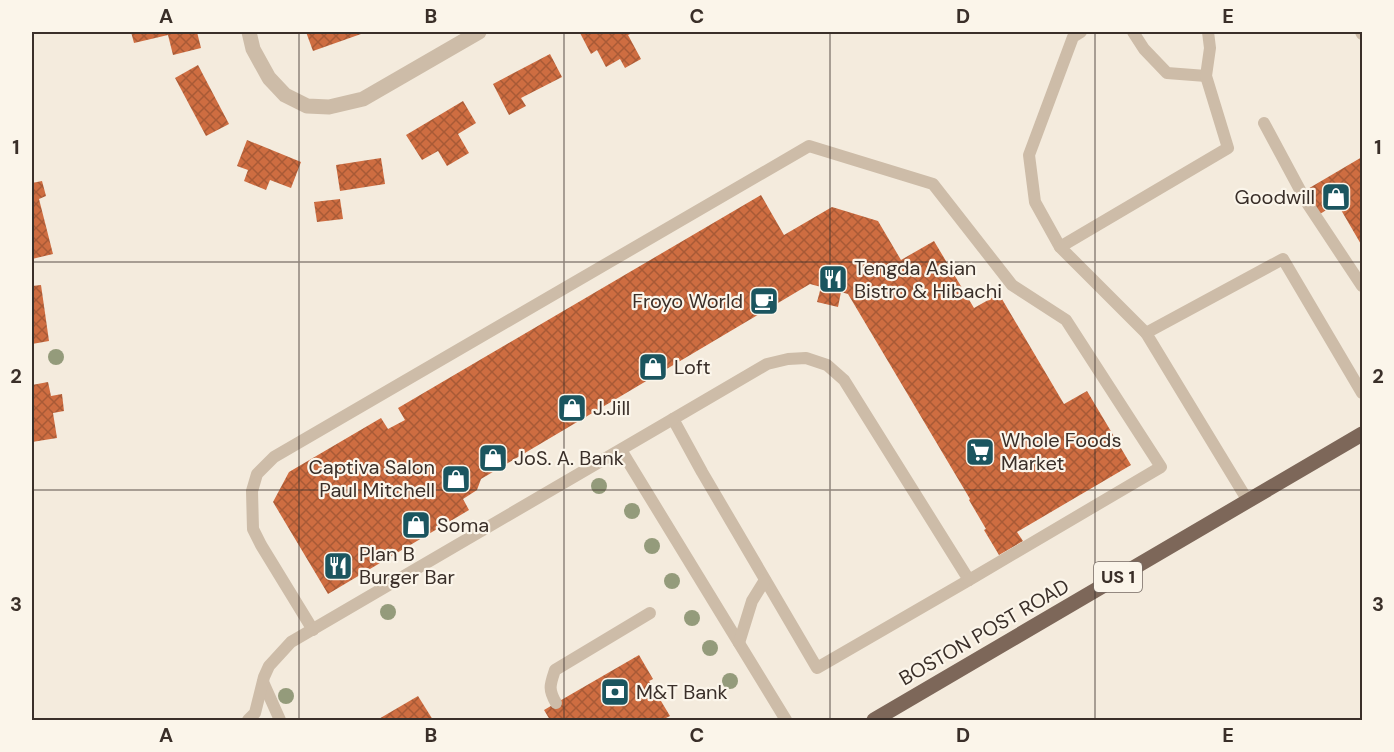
<svg xmlns="http://www.w3.org/2000/svg" width="1394" height="752" font-family="'DM Sans',sans-serif">
  <defs>
    <pattern id="building-cross-hatch" width="8" height="8" patternUnits="userSpaceOnUse" patternTransform="scale(1.5)"><rect width="8" height="8" fill="#ce6d41"/><path d="M0 0l8 8M0 8l8-8" fill="none" stroke="#a85a36"/></pattern>
  </defs>
  <rect width="100%" height="100%" fill="#f4ebdd"/>
  <!-- building -->
  <g fill="url(#building-cross-hatch)">
    <polygon points="131,32 197,32 201,48 173,55 168,35 134,43"/>
    <polygon points="306,32 360,32 361,34 313,51"/>
    <polygon points="582,32 634,32 628,35 641,59 625,68 620,59 606,67 597,50 591,54 580,33"/>
    <polygon points="550,54 562,77 521,98 526,106 509,115 493,84"/>
    <polygon points="198,65 229,124 206,136 175,78"/>
    <polygon points="463,101 476,123 458,134 469,153 447,166 438,151 422,160 406,135"/>
    <polygon points="247,140 301,162 291,188 270,180 266,190 244,181 248,170 237,166"/>
    <polygon points="1362,157 1362,246 1337,203 1320,214 1306,190"/>
    <polygon points="381,158 385,184 340,191 336,165"/>
    <polygon points="42,181 46,196 39,199 53,254 32,259 32,183"/>
    <polygon points="761,195 784,235 832,207 878,221 901,260 934,241 974,308 999,294 1064,404 1087,391 1131,465 1017,532 1023,541 999,555 984,530 986,529 969,500 970,499 848,294 841,292 838,307 817,302 821,287 810,284 481,479 477,490 463,499 469,510 328,594 273,502 289,472 381,418 388,429 405,420 398,408"/>
    <polygon points="340,199 343,219 317,222 314,202"/>
    <polygon points="41,285 49,341 32,344 32,286"/>
    <polygon points="48,382 51,396 62,394 64,411 53,413 57,438 32,442 32,385"/>
    <polygon points="639,655 653,679 649,681 670,716 662,720 588,720 586,718 583,720 550,720 544,710"/>
    <polygon points="418,696 433,720 377,720"/>
  </g>
  <g fill="none" stroke-linecap="round" stroke-linejoin="round">
    <!-- lane -->
    <g stroke="#cdbca8" stroke-width="12">
      <polyline points="1133,32 1144,49 1167,73 1206,76"/>
      <polyline points="1361,32 1362,34"/>
      <polyline points="1264,123 1307,203 1362,286"/>
      <polyline points="1060,247 1035,202 1029,155 1073,37 1081,32"/>
      <polyline points="1146,333 1060,247 1228,148 1206,76 1210,48 1208,32"/>
      <polygon points="806,358 827,365 844,380 969,580 817,668 702,472 673,419 767,364 788,359"/>
      <polyline points="621,450 786,720"/>
      <polyline points="1248,501 1146,333 1283,259 1362,393"/>
      <polyline points="313,630 261,545 253,529 252,491 257,474 274,457 809,146 933,184 1012,285 1066,320 1161,467 969,580"/>
      <polyline points="739,643 752,601 765,580"/>
      <polyline points="263,682 280,720"/>
      <path d="M556,703C548,689 550,685 555,670L650,613"/>
      <polyline points="248,720 255,713 264,677 269,666 291,642 673,419"/>
    </g>
    <!-- street -->
    <polyline stroke="#cdbca8" stroke-width="15" points="249,32 253,49 269,78 285,95 307,106 329,107 363,99 479,32"/>
    <!-- primary -->
    <polyline stroke="#7d6759" stroke-width="15" points="874,720 1362,434"/>
  </g>
  <!-- trees -->
  <g fill="#949b7b">
    <circle cx="56" cy="357" r="8"/>
    <circle cx="599" cy="486" r="8"/>
    <circle cx="632" cy="511" r="8"/>
    <circle cx="652" cy="546" r="8"/>
    <circle cx="672" cy="581" r="8"/>
    <circle cx="388" cy="612" r="8"/>
    <circle cx="692" cy="618" r="8"/>
    <circle cx="710" cy="648" r="8"/>
    <circle cx="730" cy="681" r="8"/>
    <circle cx="286" cy="696" r="8"/>
  </g>
  <!-- grid -->
  <path fill="none" stroke="#3a2f29" stroke-width="1.5" stroke-opacity="0.55" d="M299,32V720M564,32V720M830,32V720M1095,32V720M32,262H1362M32,490H1362"/>
  <!-- icons -->
  <defs>
    <g id="shop-square" transform="scale(1.5)"><rect x="-9" y="-9" width="18" height="18" rx="4" fill="#1b555f" stroke="#fbf5ea"/><path d="M-5-2.5h2.3a2.7 3.5 0 0 1 5.4 0H5L5.5 6h-11ZM-1.5-2.5h3a1.5 2.3 0 0 0-3 0Z" fill="#fff"/></g>
    <g id="restaurant-square" transform="scale(1.5)"><rect x="-9" y="-9" width="18" height="18" rx="4" fill="#1b555f" stroke="#fbf5ea"/><path d="M-5-6h1v4h1v-4h1v4h1v-4h1v5L-1.5 .5V6h-2V.5L-5-1ZM5-6V6H3V1.5H1.5Q1.5-4 5-6Z" fill="#fff"/></g>
    <g id="cafe-square" transform="scale(1.5)"><rect x="-9" y="-9" width="18" height="18" rx="4" fill="#1b555f" stroke="#fbf5ea"/><path d="M-5.5-4.5H6V0H3Q3 3.5 0 3.5H-2.5Q-5.5 3.5-5.5 0ZM3-3.2v2h1.7v-2ZM-6 4.5H4V6H-6Z" fill="#fff"/></g>
    <g id="supermarket-square" transform="scale(1.5)"><rect x="-9" y="-9" width="18" height="18" rx="4" fill="#1b555f" stroke="#fbf5ea"/><path d="M-6-5.5h2.5l.6 2H6L4.5 2H-2.5L-4.4-4H-6ZM-1.5 3.2a1.3 1.3 0 1 0 .1 0ZM3 3.2a1.3 1.3 0 1 0 .1 0Z" fill="#fff"/></g>
    <g id="bank-square" transform="scale(1.5)"><rect x="-9" y="-9" width="18" height="18" rx="4" fill="#1b555f" stroke="#fbf5ea"/><path d="M-6-4H6V4H-6ZM0-2.3a2.3 2.3 0 1 0 0 4.6a2.3 2.3 0 1 0 0-4.6Z" fill="#fff"/></g>
  </defs>
  <g fill-rule="evenodd">
    <use href="#shop-square" x="1336" y="197"/>
    <use href="#restaurant-square" x="833" y="279"/>
    <use href="#cafe-square" x="764" y="301"/>
    <use href="#shop-square" x="653" y="367"/>
    <use href="#shop-square" x="572" y="408"/>
    <use href="#supermarket-square" x="980" y="452"/>
    <use href="#shop-square" x="493" y="458"/>
    <use href="#shop-square" x="456" y="479"/>
    <use href="#shop-square" x="416" y="525"/>
    <use href="#restaurant-square" x="338" y="566"/>
    <use href="#bank-square" x="615" y="692"/>
  </g>
  <g text-anchor="middle" dominant-baseline="central" stroke-width="4.5" stroke-linejoin="round" paint-order="stroke">
    <!-- shield labels -->
    <rect fill="#fbf5ea" stroke="#746a63" stroke-width="1.5" x="1094" y="562" width="48" height="30" rx="4.5"/>
    <g font-size="18" font-weight="bold" fill="#3a2f29">
      <text x="1118" y="577">US 1</text>
    </g>
    <!-- poi labels -->
    <g font-size="20" fill="#3a2f29" stroke="#fbf5ea" text-anchor="start">
      <text x="1315" y="197" text-anchor="end">Goodwill</text>
      <text x="854" y="268">Tengda Asian<tspan x="854" dy="23">Bistro &amp; Hibachi</tspan></text>
      <text x="743" y="301" text-anchor="end">Froyo World</text>
      <text x="674" y="367">Loft</text>
      <text x="593" y="408">J.Jill</text>
      <text x="1001" y="440">Whole Foods<tspan x="1001" dy="23">Market</tspan></text>
      <text x="514" y="458">JoS. A. Bank</text>
      <text x="435" y="467" text-anchor="end">Captiva Salon<tspan x="435" dy="23">Paul Mitchell</tspan></text>
      <text x="437" y="525">Soma</text>
      <text x="359" y="554">Plan B<tspan x="359" dy="23">Burger Bar</tspan></text>
      <text x="636" y="692">M&amp;T Bank</text>
    </g>
    <!-- street labels -->
    <g font-size="20" fill="#3a2f29" stroke="#fbf5ea">
      <text transform="translate(984 632) rotate(-30)">BOSTON POST ROAD</text>
    </g>
  </g>
  <!-- border -->
  <rect width="1394" height="752" fill="none" stroke="#fbf5ea" stroke-width="66"/>
  <rect x="33" y="33" width="1328" height="686" fill="none" stroke="#3a2f29" stroke-width="2"/>
  <g font-size="20" text-anchor="middle" font-weight="bold" fill="#3a2f29">
    <text x="166" y="23">A</text>
    <text x="431" y="23">B</text>
    <text x="697" y="23">C</text>
    <text x="963" y="23">D</text>
    <text x="1228" y="23">E</text>
    <text x="16" y="154">1</text>
    <text x="1378" y="154">1</text>
    <text x="16" y="383">2</text>
    <text x="1378" y="383">2</text>
    <text x="16" y="611">3</text>
    <text x="1378" y="611">3</text>
    <text x="166" y="742">A</text>
    <text x="431" y="742">B</text>
    <text x="697" y="742">C</text>
    <text x="963" y="742">D</text>
    <text x="1228" y="742">E</text>
  </g>
</svg>
